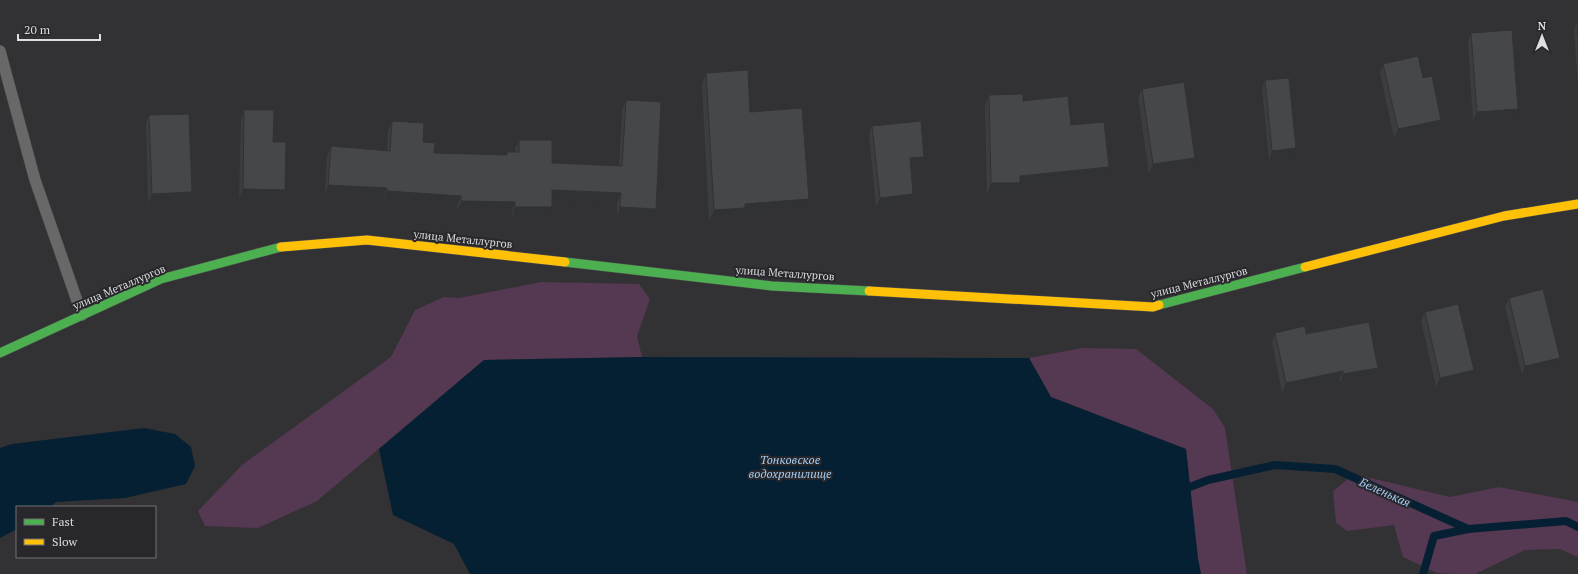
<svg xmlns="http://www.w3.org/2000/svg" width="1578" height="574" font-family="'PT Serif',serif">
  <rect width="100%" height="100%" fill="#323235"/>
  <!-- green -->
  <g fill="#553851">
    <polygon points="541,282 639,284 650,299 637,336 642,357 484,360 317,501 258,528 205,526 198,511 242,465 391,357 415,310 444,297 459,298"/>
    <polygon points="1082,348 1136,349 1213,409 1225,428 1247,574 1201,574 1198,559 1186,449 1051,397 1029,358"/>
    <polygon points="1354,474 1450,497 1499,487 1578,502 1578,557 1560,549 1525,550 1475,574 1454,574 1437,573 1403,557 1394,525 1347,531 1336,523 1333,491"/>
  </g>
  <!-- water -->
  <g fill="#062033">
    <polygon points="642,357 1029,358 1051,397 1186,449 1198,559 1201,574 470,574 454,544 393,515 379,449 484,360"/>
    <polygon points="144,428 175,434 191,447 195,466 186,484 125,498 56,502 50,507 17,507 17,529 0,538 0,448 12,444"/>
  </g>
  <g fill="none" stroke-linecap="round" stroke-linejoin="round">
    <!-- stream -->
    <g stroke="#062033" stroke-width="8">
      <polyline points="1190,487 1208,480 1275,465 1335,469 1468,529 1566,521 1578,527"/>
      <polyline points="1423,574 1434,536 1468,529"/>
    </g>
    <!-- lane casing -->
    <g stroke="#4e4e50" stroke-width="12">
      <polyline id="lane" points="0,51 35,180 82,315"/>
    </g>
    <!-- fast casing -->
    <g stroke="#4e4e50" stroke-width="10">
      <g id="fast">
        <polyline points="565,262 772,286 869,291"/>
        <polyline points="1159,305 1305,267"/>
        <polyline points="0,353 161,279 281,247"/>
      </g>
    </g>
    <!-- slow casing -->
    <g stroke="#4e4e50" stroke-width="10">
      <g id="slow">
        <polyline points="281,247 367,240 565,262"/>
        <polyline points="1305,267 1504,216 1578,204"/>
        <polyline points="869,291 1153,307 1159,305"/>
      </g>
    </g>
    <!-- lane -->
    <use href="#lane" stroke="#686869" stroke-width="11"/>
    <!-- fast -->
    <use href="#fast" stroke="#4caf50" stroke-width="9"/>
    <!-- slow -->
    <use href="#slow" stroke="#ffc107" stroke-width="9"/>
  </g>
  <!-- wall -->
  <g fill="#3c3d3f">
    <polygon points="1578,21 1578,87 1574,31 1577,22"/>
    <polygon points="1471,33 1514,118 1473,121 1468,42"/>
    <polygon points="1383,64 1423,78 1438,129 1394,138 1380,73"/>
    <polygon points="706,73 750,112 805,211 742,215 741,220 709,221 702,85"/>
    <polygon points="1265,80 1292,158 1269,160 1262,89"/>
    <polygon points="1142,89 1192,168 1149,174 1138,98"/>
    <polygon points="989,95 1023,101 1071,125 1105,178 1018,187 1016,194 987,195 985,107"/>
    <polygon points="626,100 656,209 652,219 617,217 617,203 552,200 548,217 512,217 512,212 457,211 457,206 384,201 384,198 325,195 327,156 331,146 387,151 388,131 392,121 423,142 434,153 506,155 507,152 515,152 515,149 519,140 552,163 619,166 622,110"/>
    <polygon points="244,110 273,142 282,199 239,199 241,119"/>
    <polygon points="149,115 188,201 148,203 146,124"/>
    <polygon points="872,126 921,166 911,167 910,204 876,207 869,135"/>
    <polygon points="1509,298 1556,367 1522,375 1505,307"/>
    <polygon points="1425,312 1474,370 1470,379 1436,387 1421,321"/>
    <polygon points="1275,333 1306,334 1378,368 1374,377 1340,383 1339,380 1282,393 1272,342"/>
  </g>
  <!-- shaded-wall -->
  <g fill="#313233">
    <polygon points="1518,109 1514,118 1473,121 1477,112"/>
    <polygon points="1441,120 1438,129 1394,138 1398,129"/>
    <polygon points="1296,148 1292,158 1269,160 1272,151"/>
    <polygon points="924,157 921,166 906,168 910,158"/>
    <polygon points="1195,158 1192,168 1149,174 1153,164"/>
    <polygon points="1109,167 1105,178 1018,187 1016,194 987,195 991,183 1020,176"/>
    <polygon points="328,185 387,188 384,198 325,195"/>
    <polygon points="243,189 285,190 282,199 239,199"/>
    <polygon points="552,190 621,193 617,203 548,200"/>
    <polygon points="387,191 461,196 457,206 384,201"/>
    <polygon points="192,192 188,201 148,203 152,194"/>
    <polygon points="913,194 910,204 876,207 880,198"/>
    <polygon points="809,199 805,211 742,215 741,220 709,221 714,210 745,204"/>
    <polygon points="461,201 515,202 512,212 457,211"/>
    <polygon points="515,207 552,207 548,217 512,217"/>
    <polygon points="620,207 656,209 652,219 617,217"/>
    <polygon points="1560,358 1556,367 1522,375 1525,366"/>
    <polygon points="1378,368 1374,377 1340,383 1343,374"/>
    <polygon points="1474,370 1470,379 1436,387 1440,378"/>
    <polygon points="1343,371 1339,380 1282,393 1286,383"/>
  </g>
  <!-- building -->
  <g fill="#464749" stroke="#313233">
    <polygon points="1578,21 1578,35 1577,22"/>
    <polygon points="1512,30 1518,109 1477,112 1471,33"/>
    <polygon points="1418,56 1423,78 1432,76 1441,120 1398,129 1383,64"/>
    <polygon points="748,70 750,112 802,108 809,199 745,204 745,208 714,210 706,73"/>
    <polygon points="1289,78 1296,148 1272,151 1265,80"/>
    <polygon points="1184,82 1195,158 1153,164 1142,89"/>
    <polygon points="1023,94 1023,101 1068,96 1071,125 1104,122 1109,167 1020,176 1020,183 991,183 989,95"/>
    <polygon points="626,100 661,102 656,209 620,207 621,193 552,190 552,207 515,207 515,202 461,201 461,196 387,191 387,188 328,185 331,146 390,151 392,121 424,123 423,142 435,143 434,153 507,155 507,152 519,152 519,140 552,140 552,163 622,166"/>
    <polygon points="244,110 274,110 273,142 286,142 285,190 243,189"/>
    <polygon points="189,114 192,192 152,194 149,115"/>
    <polygon points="921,121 924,157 910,158 913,194 880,198 872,126"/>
    <polygon points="1543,289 1560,358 1525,366 1509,298"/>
    <polygon points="1458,304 1474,370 1440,378 1425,312"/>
    <polygon points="1369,322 1378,368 1343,374 1343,371 1286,383 1275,333 1305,326 1306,334"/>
  </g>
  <g text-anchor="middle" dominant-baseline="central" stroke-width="4" stroke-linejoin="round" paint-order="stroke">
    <!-- street labels -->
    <g font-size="11" fill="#dedee1" stroke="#27272c">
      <text transform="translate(463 239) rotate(6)">улица Металлургов</text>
      <text transform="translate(785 273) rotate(4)">улица Металлургов</text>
      <text transform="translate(1199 282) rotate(-14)">улица Металлургов</text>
      <text transform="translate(119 287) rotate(-23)">улица Металлургов</text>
    </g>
    <!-- water labels -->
    <g font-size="12" font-style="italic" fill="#a2cdf4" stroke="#27272c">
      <text x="790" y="459">Тонковское<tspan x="790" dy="14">водохранилище</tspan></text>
      <text transform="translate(1385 492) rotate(24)">Беленькая</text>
    </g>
  </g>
  <!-- legend -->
  <rect x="16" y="506" width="140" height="52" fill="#27272c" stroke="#707074"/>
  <rect x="24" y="519" width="20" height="6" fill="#4caf50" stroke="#707074"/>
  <text x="52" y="526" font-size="12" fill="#dedee1">Fast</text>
  <rect x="24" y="539" width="20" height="6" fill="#ffc107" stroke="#707074"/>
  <text x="52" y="546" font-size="12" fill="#dedee1">Slow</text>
  <!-- north arrow -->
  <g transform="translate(1542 36)" stroke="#27272c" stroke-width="3" paint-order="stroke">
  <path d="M0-3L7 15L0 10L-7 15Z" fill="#dedee1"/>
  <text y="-6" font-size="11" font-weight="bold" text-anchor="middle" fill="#dedee1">N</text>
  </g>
  <!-- scale -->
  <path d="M18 34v6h82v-6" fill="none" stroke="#dedee1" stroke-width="2"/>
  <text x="24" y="34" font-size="12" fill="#dedee1" stroke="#27272c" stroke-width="3" paint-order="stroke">20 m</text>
</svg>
